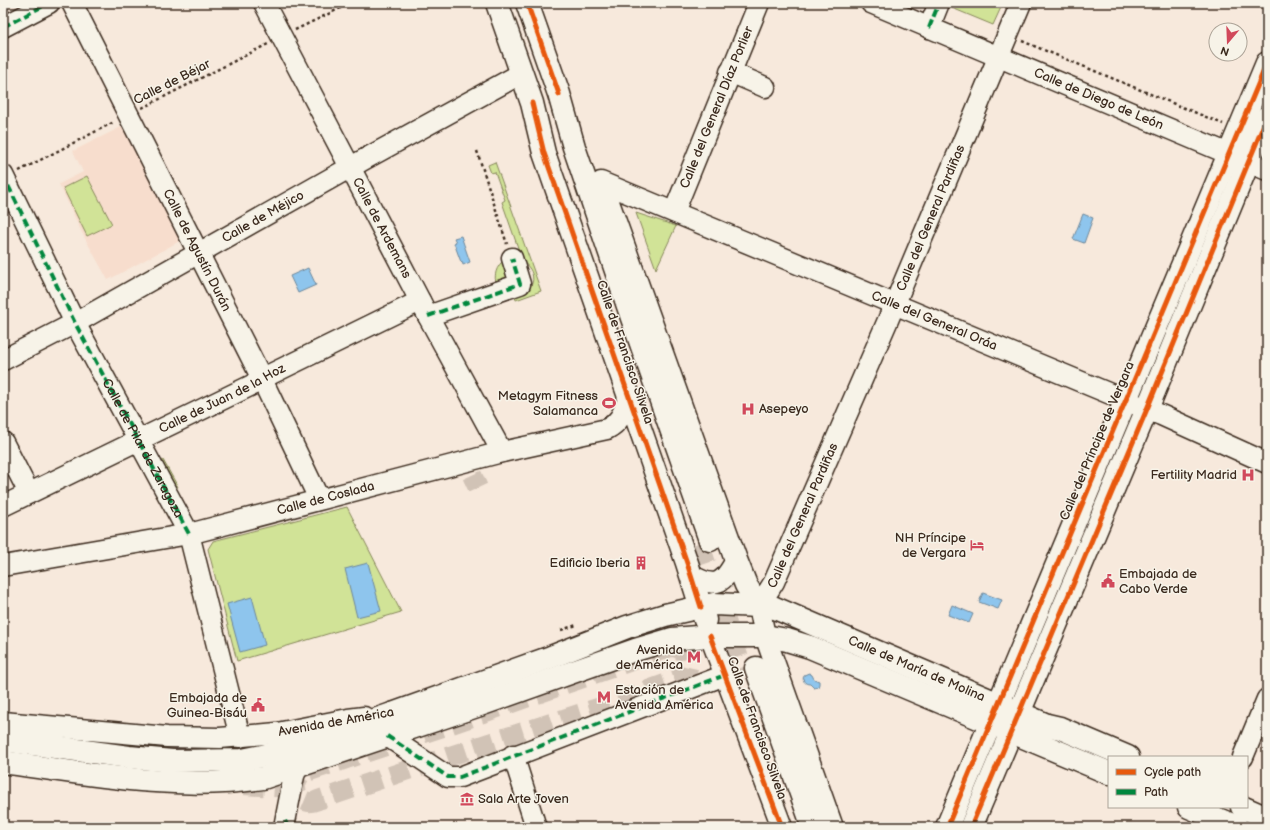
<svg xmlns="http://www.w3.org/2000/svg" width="1270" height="830" font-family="'Balsamiq Sans',sans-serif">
  <rect width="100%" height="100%" fill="#f7e9dc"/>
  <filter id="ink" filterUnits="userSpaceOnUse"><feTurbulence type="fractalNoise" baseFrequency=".025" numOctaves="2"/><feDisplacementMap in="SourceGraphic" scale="8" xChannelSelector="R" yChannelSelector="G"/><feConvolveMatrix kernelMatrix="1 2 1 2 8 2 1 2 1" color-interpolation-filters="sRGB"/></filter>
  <g filter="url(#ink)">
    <!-- built -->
    <polygon fill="#f7ddcd" points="121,127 129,130 180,234 178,242 108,280 82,233 59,184 83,172 73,151"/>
    <!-- green -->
    <g fill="#d1e397" stroke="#86865a">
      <polygon points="940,3 1003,3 993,25"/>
      <path d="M495,162L541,291L516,300L514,294C535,294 539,273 523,262L502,202L505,200L495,172L491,173L488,165Z"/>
      <polygon points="87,176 112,224 87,236 63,188"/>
      <polygon points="636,213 676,226 656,269"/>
      <path d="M504,260L514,273L497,286C493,276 496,267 504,260Z"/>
      <polygon points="163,460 178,487 168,492 153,465"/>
      <polygon points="347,507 401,612 237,661 208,549 213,541"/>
    </g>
    <!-- water -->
    <g fill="#8ec5ed" stroke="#6d879a">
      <polygon points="1083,214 1093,218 1084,243 1073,239"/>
      <polygon points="461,236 470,262 463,265 462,261 461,262 454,243 456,242 454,238"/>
      <polygon points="308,268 316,285 298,293 290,276"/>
      <polygon points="368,563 381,611 357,617 345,569"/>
      <polygon points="983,593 1002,600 998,609 979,602"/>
      <polygon points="252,597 265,645 240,652 227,604"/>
      <polygon points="952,605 973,614 969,623 948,615"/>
      <path d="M809,673L812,675L814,679L819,681V684L818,687L814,688L810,684C804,684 802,680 804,675Z"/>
    </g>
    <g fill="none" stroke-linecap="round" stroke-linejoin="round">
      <!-- minor-tunnel -->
      <g stroke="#d1c3b6" stroke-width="20" stroke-dasharray="20 10" stroke-linecap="butt">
        <polyline points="472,475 478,488"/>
        <path d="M671,647C683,647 694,661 686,672C684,676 680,678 676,680L604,706L489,743L321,799C317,800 313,803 309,802C294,800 293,783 301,774L449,725Z"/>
        <polyline points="244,785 289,788 296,787"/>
      </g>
      <!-- major-tunnel -->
      <polyline stroke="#d1c3b6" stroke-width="22" stroke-dasharray="22 11" stroke-linecap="butt" points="698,543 743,673"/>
      <!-- minor casing -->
      <g stroke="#3b2a1e" stroke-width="23">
        <g id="minor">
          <path id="s1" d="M72,3L257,369L319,499"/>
          <path id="s2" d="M264,3L428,316L502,452"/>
          <path id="s3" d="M871,3L1267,170"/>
          <polyline points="3,27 49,3"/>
          <polyline points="929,28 939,3"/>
          <polyline points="730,72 765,87"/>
          <polyline points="3,175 75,323 189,534 240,737"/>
          <path id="s4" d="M601,182L1161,415L1267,463"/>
          <path id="s5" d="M674,212L759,3"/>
          <polyline points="428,316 520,284 512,258"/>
          <path id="s6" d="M3,360L75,323L365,159L522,73"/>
          <polyline points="3,442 29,493"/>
          <path id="s7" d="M3,506L252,385L271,374L420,301"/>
          <path id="s8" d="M3,566L189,534L502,452L607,429C622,421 623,411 629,396"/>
          <path d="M691,575C716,589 723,584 736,560"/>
          <polyline points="710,636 782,827"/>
          <polyline points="3,722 167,737 220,738 277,733 348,719 364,717"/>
          <polyline points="387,736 448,777 460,777 725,675"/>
          <polyline points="513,755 536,827"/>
          <polyline points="1243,757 1267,699"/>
          <polyline points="284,827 294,776 298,766"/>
          <path id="s9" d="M833,827L765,636L759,606L774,582L888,320L1021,3"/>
        </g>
      </g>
      <!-- major casing -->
      <g stroke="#3b2a1e" stroke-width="25">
        <g id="major">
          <polyline points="497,3 532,103 544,153 687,563 705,620"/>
          <polyline points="527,3 559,94 574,147 632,318 710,540"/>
          <polyline points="604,191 736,560 746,585 759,606"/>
          <polyline points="756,668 813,827"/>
          <path id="s10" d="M392,714L551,657L627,627L665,615L714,604L759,606L775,608L999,704L1047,725L1060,728L1128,757"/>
          <path d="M3,762C89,774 177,791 263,778L477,706L635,650L672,639L710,636H765L787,640L810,647L1109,773"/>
          <polyline points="1189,807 1237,827"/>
          <polyline points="1242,807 1267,818"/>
          <polyline points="947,827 1267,63"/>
          <polyline points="971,827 1147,409 1267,117"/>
        </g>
      </g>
      <!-- highway casing -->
      <g stroke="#3b2a1e" stroke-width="25">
        <polyline id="highway" points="3,740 129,757 172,761 242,760 262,756 299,746 392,714"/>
      </g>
      <!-- path -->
      <g stroke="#3b2a1e" stroke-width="2.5" stroke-dasharray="3 3" stroke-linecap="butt">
        <polyline points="295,30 351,3"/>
        <polyline points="1022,41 1223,124"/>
        <polyline points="142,108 268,44"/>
        <polyline points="477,151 507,244"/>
        <polyline points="19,171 114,122"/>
        <polyline points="561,630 577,625"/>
      </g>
      <!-- minor -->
      <use href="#minor" stroke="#f7f3e8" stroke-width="20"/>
      <!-- major -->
      <use href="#major" stroke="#f7f3e8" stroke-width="22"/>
      <!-- highway -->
      <use href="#highway" stroke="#f7f3e8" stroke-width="22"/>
      <!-- quiet -->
      <g stroke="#00873e" stroke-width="4" stroke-dasharray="8 4" stroke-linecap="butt">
        <polyline points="3,27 49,3"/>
        <polyline points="929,28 939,3"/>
        <path id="s11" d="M3,175L75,323L189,534"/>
        <polyline points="428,316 520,284 512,258"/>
        <polyline points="387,736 448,777 460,777 725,675"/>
        <polyline points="285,821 288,827"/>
      </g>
      <!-- cycleway casing -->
      <g stroke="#f7f3e8" stroke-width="8">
        <g id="cycleway">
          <polyline points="527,3 559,94"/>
          <polyline points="532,103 544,153 687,563 701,607"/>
          <polyline points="710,636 782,827"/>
          <polyline points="947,827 1267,63"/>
          <polyline points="971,827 1147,409 1267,117"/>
        </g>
      </g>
      <!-- cycleway -->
      <use href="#cycleway" stroke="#e8590c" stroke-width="5"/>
    </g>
  </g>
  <!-- icons -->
  <defs>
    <g id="stadium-bare" transform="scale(1.08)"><path d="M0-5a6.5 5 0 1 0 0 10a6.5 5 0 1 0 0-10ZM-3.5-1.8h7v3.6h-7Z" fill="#d1495b" stroke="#f7f3e8" stroke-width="2.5" paint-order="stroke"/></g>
    <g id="hospital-bare" transform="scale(1.08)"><path d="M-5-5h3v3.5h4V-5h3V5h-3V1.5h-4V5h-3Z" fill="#d1495b" stroke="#f7f3e8" stroke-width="2.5" paint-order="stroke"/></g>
    <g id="hotel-bare" transform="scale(1.08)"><path d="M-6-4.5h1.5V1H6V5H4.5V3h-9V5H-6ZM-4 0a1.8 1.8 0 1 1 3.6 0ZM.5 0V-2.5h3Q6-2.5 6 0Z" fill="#d1495b" stroke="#f7f3e8" stroke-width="2.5" paint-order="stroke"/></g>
    <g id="building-bare" transform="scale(1.08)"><path d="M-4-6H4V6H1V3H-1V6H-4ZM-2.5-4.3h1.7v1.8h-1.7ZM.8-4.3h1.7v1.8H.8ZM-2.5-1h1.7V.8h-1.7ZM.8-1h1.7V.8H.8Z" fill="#d1495b" stroke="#f7f3e8" stroke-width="2.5" paint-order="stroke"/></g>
    <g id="civic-bare" transform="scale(1.08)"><path d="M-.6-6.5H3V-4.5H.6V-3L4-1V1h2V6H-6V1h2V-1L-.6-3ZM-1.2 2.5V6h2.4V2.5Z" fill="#d1495b" stroke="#f7f3e8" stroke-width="2.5" paint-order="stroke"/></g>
    <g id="metro-bare" transform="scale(1.08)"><path d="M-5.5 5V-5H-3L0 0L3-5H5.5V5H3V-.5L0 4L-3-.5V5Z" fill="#d1495b" stroke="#f7f3e8" stroke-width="2.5" paint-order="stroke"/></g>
    <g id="museum-bare" transform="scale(1.08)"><path d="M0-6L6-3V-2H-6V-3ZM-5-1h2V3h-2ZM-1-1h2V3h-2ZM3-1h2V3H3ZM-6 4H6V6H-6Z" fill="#d1495b" stroke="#f7f3e8" stroke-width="2.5" paint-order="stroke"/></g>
  </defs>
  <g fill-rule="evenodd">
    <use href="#stadium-bare" x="609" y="403"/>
    <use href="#hospital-bare" x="748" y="409"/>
    <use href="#hospital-bare" x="1248" y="475"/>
    <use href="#hotel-bare" x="977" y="545"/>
    <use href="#building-bare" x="641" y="563"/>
    <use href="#civic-bare" x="1108" y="581"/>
    <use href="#metro-bare" x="694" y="657"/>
    <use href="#metro-bare" x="604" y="697"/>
    <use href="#civic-bare" x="258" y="705"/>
    <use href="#museum-bare" x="467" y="799"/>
  </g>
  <g text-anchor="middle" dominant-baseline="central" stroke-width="3" stroke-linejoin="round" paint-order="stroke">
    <!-- street labels -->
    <g font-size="13" fill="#3b2a1e" stroke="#f7f3e8">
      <text transform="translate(172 82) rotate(-27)">Calle de Béjar</text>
      <text stroke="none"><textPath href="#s3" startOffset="247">Calle de Diego de León</textPath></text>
      <text stroke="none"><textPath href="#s5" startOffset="113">Calle del General Díaz Porlier</textPath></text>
      <text stroke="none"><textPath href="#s6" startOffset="297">Calle de Méjico</textPath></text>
      <text stroke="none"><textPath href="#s9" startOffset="658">Calle del General Pardiñas</textPath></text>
      <text stroke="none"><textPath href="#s2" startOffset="254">Calle de Ardemans</textPath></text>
      <text stroke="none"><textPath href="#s1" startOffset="277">Calle de Agustín Durán</textPath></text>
      <text stroke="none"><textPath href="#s4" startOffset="361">Calle del General Oráa</textPath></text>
      <text transform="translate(625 352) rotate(71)">Calle de Francisco Silvela</text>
      <text stroke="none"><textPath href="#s7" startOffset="244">Calle de Juan de la Hoz</textPath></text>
      <text transform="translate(1097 441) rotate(-67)">Calle del Príncipe de Vergara</text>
      <text stroke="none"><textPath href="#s11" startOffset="307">Calle de Pilar de Zaragoza</textPath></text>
      <text stroke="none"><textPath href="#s8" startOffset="330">Calle de Coslada</textPath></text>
      <text stroke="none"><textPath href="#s9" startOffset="334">Calle del General Pardiñas</textPath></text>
      <text stroke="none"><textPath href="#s10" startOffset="556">Calle de María de Molina</textPath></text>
      <text transform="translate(336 722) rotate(-10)">Avenida de América</text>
      <text transform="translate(757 728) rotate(70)">Calle de Francisco Silvela</text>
    </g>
    <!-- poi labels -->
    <g font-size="13" fill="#3b2a1e" stroke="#f7f3e8" text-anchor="end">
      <text x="598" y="396">Metagym Fitness<tspan x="598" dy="15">Salamanca</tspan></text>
      <text x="759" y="409" text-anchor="start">Asepeyo</text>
      <text x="1237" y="475">Fertility Madrid</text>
      <text x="966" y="538">NH Príncipe<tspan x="966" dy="15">de Vergara</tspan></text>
      <text x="630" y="563">Edificio Iberia</text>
      <text x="1119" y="574" text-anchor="start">Embajada de<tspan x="1119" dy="15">Cabo Verde</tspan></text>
      <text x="683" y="650">Avenida<tspan x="683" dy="15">de América</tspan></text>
      <text x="615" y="690" text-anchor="start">Estación de<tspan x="615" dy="15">Avenida América</tspan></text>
      <text x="247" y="698">Embajada de<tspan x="247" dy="15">Guinea-Bisáu</tspan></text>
      <text x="478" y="799" text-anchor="start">Sala Arte Joven</text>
    </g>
  </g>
  <!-- margin -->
  <rect width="1270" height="830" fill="none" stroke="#f7f3e8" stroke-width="16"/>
  <rect x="8" y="8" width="1254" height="814" fill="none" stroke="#3b2a1e" stroke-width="1.5" filter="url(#ink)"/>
  <!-- legend -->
  <rect x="1108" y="756" width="140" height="52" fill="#f7f3e8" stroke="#aca397"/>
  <rect x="1116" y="769" width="20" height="6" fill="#e8590c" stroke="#aca397"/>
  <text x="1144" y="776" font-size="12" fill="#3b2a1e">Cycle path</text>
  <rect x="1116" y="789" width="20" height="6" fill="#00873e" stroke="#aca397"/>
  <text x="1144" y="796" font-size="12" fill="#3b2a1e">Path</text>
  <!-- north arrow -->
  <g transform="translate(1228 42) rotate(199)"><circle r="19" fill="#f7f3e8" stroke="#aca397"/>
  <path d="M0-3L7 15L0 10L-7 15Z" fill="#d1495b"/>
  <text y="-6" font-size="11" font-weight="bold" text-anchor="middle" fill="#3b2a1e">N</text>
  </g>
</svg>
